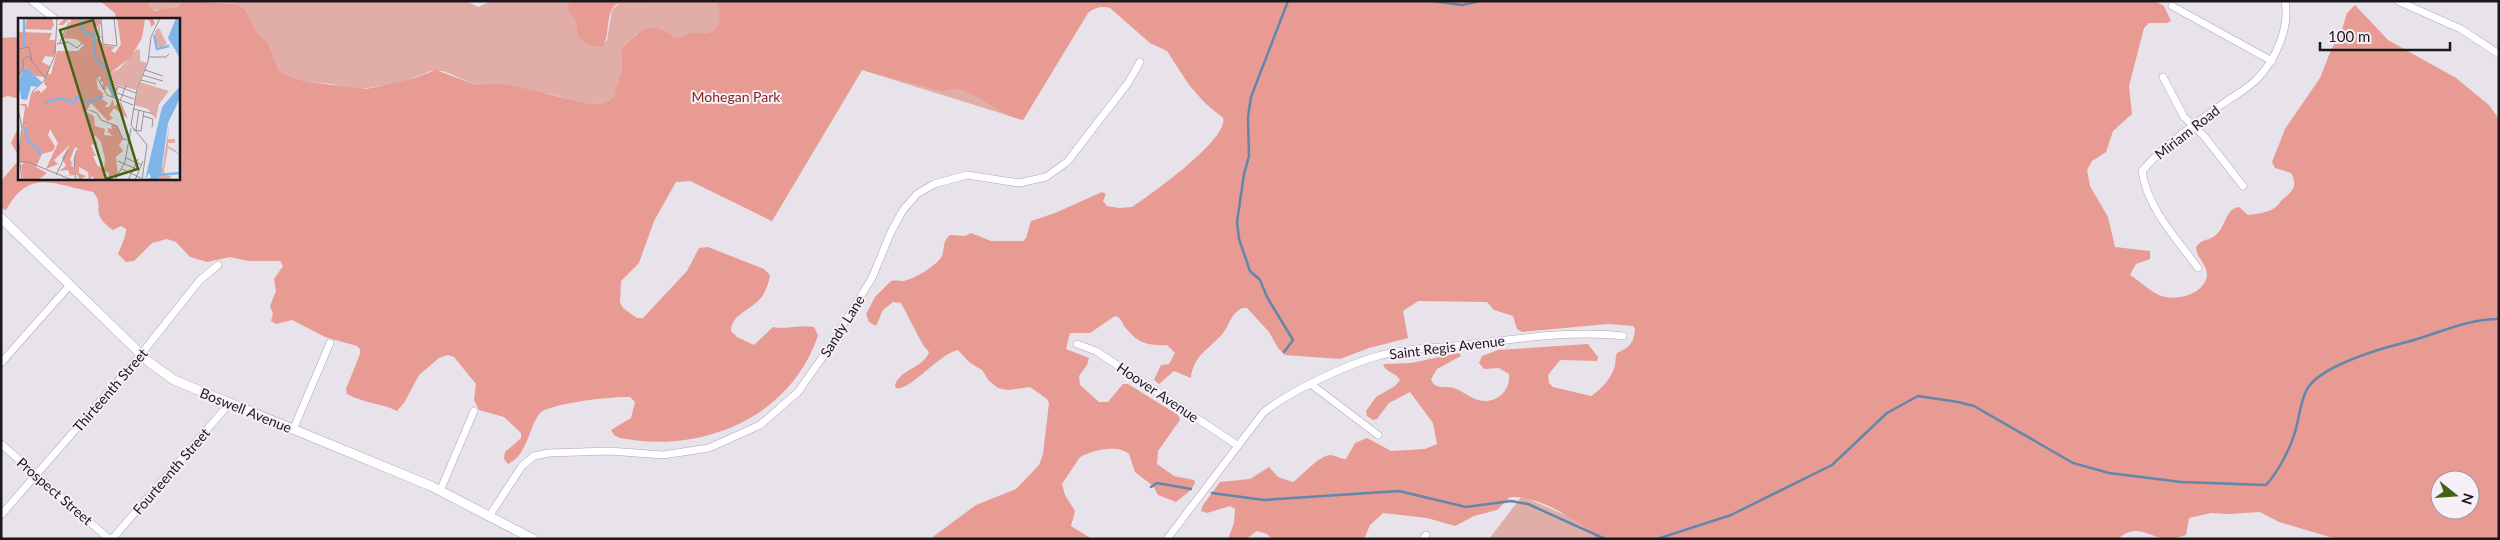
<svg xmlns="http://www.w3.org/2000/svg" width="2500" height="540" font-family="Lato,sans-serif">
  <rect width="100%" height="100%" fill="#e8e2eb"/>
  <!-- green -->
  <g fill="#e0ada7">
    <path d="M148,1H185C177,8 157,14 148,8Z"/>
    <path d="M213,1H466L478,7L491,1H572L568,4C569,12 572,15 576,23C584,40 575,40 599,47L607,40L612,10L621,2L1095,1L1023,120L862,70L772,221L690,181L637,33L621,49L622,69L616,92L614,97L605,103L591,104L550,94L476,85L443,71H431L406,81L357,90L332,84L307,82L286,75L278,70L268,43L258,34L246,11L238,4Z"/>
    <polygon points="1522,496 1572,518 1596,539 1489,539"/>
  </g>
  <!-- forest -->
  <g fill="#e89b93" fill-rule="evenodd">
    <path d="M100,1H148L149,8L156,11L176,7L185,1L238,4L246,11L258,34L268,43L278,70L286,75L307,82L366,89L412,79L436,70L476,85L505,84L591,104L605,103L614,97L622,69L621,49C633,38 645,21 663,30C668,33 672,36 677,38C682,37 687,33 693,33C698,32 704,35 709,33C722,30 722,10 716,1H2154L2164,6L2171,21L2167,23H2149L2144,28L2129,86L2132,114L2113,131L2106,152L2092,161L2087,170L2090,186L2108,217L2115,247L2150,251V259L2136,264L2130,275C2140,281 2148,290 2159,295C2174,302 2205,295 2207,275C2207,264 2196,257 2196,247C2201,239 2207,241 2213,237C2226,230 2224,209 2239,207L2248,215C2258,214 2272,212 2278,205C2282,201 2279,202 2283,199C2293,191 2298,185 2291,173L2275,168L2272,162L2285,129L2320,78L2331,50L2341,33L2347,13L2355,5L2388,40L2456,78L2489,105L2499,119V539H2336L2279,522L2260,512L2229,514L2211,513L2189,518L2186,535C2180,537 2172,539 2167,539C2148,537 2137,522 2118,539H1596C1578,519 1537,495 1510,497L1497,510L1474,516L1455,526L1427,518L1383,513L1370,525L1364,539H1272L1267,534L1257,531L1246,539H1228L1234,523L1235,509L1230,506L1207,513L1201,511L1203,505L1220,482L1250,479L1269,467L1278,477L1293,482C1303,475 1318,456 1330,455C1335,455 1340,459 1346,459L1355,443L1367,438L1391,451L1425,449L1437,444L1433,423L1410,392L1389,403L1377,419L1373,420L1367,416L1366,411L1376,397L1395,386L1400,380C1397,373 1387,373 1383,365L1385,364L1411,363L1459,353L1461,356L1437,369L1431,379C1435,391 1445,385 1454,388C1462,391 1468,396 1475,399C1493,406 1511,393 1509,374L1499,368L1484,369L1479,363L1482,356L1498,350L1588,344L1598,357L1597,361L1560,360L1548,375L1549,383L1553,387L1591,396C1601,390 1612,377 1615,366C1616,361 1615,357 1617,353C1629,348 1634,343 1635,329L1633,326L1608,324L1522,332L1517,329L1513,316L1494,310L1487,302L1418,301L1403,311L1408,338L1369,348L1340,359L1285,355L1278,348L1269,332L1247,308H1242C1229,316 1231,323 1223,333C1210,349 1193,355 1191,378L1174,371L1159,384L1154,380L1161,365L1169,364L1175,353L1167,345C1148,346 1137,343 1125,327C1121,322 1122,318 1115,316L1090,333H1070L1066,349L1089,358L1087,365L1079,376L1080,385L1099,402H1108L1123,384H1128L1178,415L1180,420L1158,451L1157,464L1174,476L1194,480L1195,483L1191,490L1176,502L1158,495L1153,486L1135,472L1129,454C1117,444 1093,450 1080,457L1062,484L1065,495L1075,511L1071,526L1092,539H930L976,505L1016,489L1039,465L1043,454L1049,403L1047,399L1030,387L1008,390L998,388L989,381L982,370L969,362L958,350C940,353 909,392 896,388L895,385C900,369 924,368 929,352L923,345L901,303L893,302L883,310L876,326L869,322L866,314L875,297L891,281C896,280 898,281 903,281C913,280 938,265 942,256C945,247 942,242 950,235L965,236L971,233L991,241H1023L1026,238L1031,221L1055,213L1102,192L1106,194L1103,201L1107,206L1119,208L1132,207C1150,195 1229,139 1223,118L1205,103L1189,85L1167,51L1150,43L1110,8C1102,6 1095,7 1088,13L1023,120C1003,117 980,95 959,89C952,87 948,91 941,91L862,70L772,221L691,181L676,182L654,221L639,263L621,281L620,302L623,308L637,318H643L687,271L699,248L708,247L764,269L770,275C769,283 765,294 759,300C749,311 732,314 731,331L737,337L754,345L773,327C787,330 799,324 814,327L818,335C791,418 701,454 620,438L614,435L611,430L631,418L635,402L630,397C615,396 549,403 540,413C528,428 528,455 508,464L504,459L505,452L521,438V433L504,417L479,410L474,400L476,384L454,357L448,355L439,358L419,375L404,403L397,411C381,403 363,403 347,394L346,389L360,354V349L357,346L325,337L292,320L276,324L271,321L273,314L270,306L276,291L274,279L283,266L280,261H248L230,257L207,262L190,257L176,242L167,239L152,243L134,261L126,262L118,254C120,249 127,234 126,229L121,226L113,230C88,213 106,206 93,192C55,185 30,167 6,210L1,208V181L18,161V155L11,143L19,126V179H179V19H116L115,13ZM2440,480H2470V510H2440Z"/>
    <path d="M572,1H649C639,4 630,1 621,3C603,6 612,36 602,47C593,47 581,43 578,34C576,31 578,27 576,23C573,16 568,13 567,5Z"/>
    <polygon points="19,37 19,99 8,96 1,98 1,38"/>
  </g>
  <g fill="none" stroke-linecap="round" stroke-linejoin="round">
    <!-- stream -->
    <g stroke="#6286ac" stroke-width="2.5">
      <polyline points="1433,1 1462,5 1480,1"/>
      <polyline points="1284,352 1293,340 1267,297 1260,280 1250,271 1239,239 1237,222 1244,174 1249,156 1248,117 1251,97 1288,1"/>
      <polyline points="1151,487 1157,483 1191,489"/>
      <polyline points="1212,493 1264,500 1399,491 1466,507 1511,501 1528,504 1605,539"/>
      <path d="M1657,539L1731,515L1832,465L1887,413L1918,396L1958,402L1974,406L2073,463L2109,473L2181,482L2266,485C2278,472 2290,449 2295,432C2299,419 2300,404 2306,391C2317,367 2379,349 2403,343C2435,335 2465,319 2499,319"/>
    </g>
    <!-- minor casing -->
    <g stroke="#ada7af" stroke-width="8">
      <g id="minor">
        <polyline points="32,1 55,19"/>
        <polyline points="2398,1 2461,29 2499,54"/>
        <polyline points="2172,6 2272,61"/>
        <polyline points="2163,77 2184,117 2204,136 2243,186"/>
        <path d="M2198,268C2177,239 2147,208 2142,171C2165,144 2195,124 2224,103C2235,95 2249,88 2258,78C2276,59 2290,27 2285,1"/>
        <polyline points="1077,344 1096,351 1237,445"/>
        <polyline points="1,363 70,285"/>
        <polyline points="1312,385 1378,435"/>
        <polyline points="293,430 330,343"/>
        <polyline points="1,444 109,539"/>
        <polyline points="440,491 474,411"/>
        <polyline points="1,515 138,358 200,280 218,265"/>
        <polyline points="490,515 522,466 534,456 549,453 609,451 663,455 709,448 760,425 798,392 826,352 872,278 891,232 903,210 917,194 934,184 967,175 1019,183 1046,177 1067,162 1128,83 1140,62"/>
        <polyline points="112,539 229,404"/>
        <path d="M1167,539L1263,413C1286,393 1348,364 1378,356C1406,348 1436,348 1464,345C1516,339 1571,330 1623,336"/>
        <polyline points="1423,539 1426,535"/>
      </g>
    </g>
    <!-- tertiary casing -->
    <g stroke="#ada7af" stroke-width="10">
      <polyline id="tertiary" points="1,218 149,362 174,380 431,486 533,539"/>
    </g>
    <!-- minor -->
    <use href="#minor" stroke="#fff" stroke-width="7"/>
    <!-- tertiary -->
    <use href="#tertiary" stroke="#fff" stroke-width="9"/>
  </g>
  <g text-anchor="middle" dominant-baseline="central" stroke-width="4" stroke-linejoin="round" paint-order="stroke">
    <!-- park labels -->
    <g font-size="14" fill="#822926" stroke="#f6eff8">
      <text x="736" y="96">Mohegan Park</text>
    </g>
    <!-- street labels -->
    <g font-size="14" fill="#1b181c" stroke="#f6eff8">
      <text transform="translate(2187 132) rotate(-38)">Miriam Road</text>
      <text transform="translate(842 326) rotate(-58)">Sandy Lane</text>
      <text transform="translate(1447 347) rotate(-7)">Saint Regis Avenue</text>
      <text transform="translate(110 390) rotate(-49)">Thirteenth Street</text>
      <text transform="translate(1158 392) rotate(34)">Hoover Avenue</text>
      <text transform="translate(246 410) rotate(22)">Boswell Avenue</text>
      <text transform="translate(171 471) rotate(-49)">Fourteenth Street</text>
      <text transform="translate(55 491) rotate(41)">Prospect Street</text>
    </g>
  </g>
  <!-- overview -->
  <g transform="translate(18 18)">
    <rect width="162" height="162" fill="#e8e2eb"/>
    <path d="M141,10L149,26L142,30L138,25L137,13ZM119,31L122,32V43L129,45L118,72L96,66L90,61L91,55L101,51ZM122,64L151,73L141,86L138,101L130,91L116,87ZM151,107L150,121H157V125H150V128L157,132L162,137L150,130L146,152L147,157L153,158L152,162H139L145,148Z" fill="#e0ada7"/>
    <path d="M9,0H34L36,7L33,12L7,11ZM47,0H82L83,6L77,10L78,20L86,27L97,29L93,33L97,35L103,26L99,0H135L137,6L133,9L132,3L127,1L124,20L113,39L91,56L93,69H101L96,80L88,67V72L84,71L85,64H83L80,60L82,62L83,59H78L80,71L85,75L84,81L90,85L87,89H91L95,81L96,88L103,84L110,101L96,90L91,97L95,100L90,103L73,85L68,94L76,98L77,108L87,111L86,117L95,118L90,114V110L94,111L93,106L99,108L105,121L101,127L105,133L98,139L100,157H94L95,162H90L91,155L87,153L86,162H77L74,158L71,162L70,154L61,149V155L68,158L62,162L58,154L56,141L60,131L57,129L52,142L55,146L52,147L56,149L57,157L47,158L52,157L50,152L41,153L48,148L44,140L52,127L36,142L40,146L28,151L40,125L32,111L30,117L37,128L35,133L24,136L18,149L10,145L29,155L20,162H5L3,147L8,144L2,145L0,142L5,111L10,103L4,109L7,89L1,86H8L10,90L13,75L21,72L23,75L29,69L26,66L28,59L17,58L7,49L1,61L2,73L0,77V14L34,15L31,22H37L38,34L35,39L27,38L24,44L32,48L30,56H33L39,33H60L66,27L58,21L45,20L53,3L51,1L45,7H40ZM77,117L83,124L87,141L86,152L79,147L75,138H78L73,127L80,125L74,121Z" fill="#e89b93" fill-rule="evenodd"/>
    <path d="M158,0H162V40L150,20ZM7,49L24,64L19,69L13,68L9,82L3,81L1,62ZM162,68V80L150,105L143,156L139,162H129L133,159L131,155L127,162L144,89Z" fill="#80b5e9"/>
    <path fill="none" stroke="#80b5e9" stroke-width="2.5" d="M61,0L66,14L76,17L77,39L90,53L95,79M136,17L139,31L151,28M6,29V0M27,85L42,80L56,85L58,79L71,84L85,78M7,109L10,123L20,130L22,138M141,157L162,155"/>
    <path fill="none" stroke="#969198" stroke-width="1" d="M83,0L85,26L99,28L96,0M81,8V19H85M39,26L50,24L59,30L64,25M41,26L51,4M0,31L11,29L14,43M131,39H148L151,36M127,52L145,58M0,57L5,52V41L10,38L27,60M124,57L145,63M78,58L89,77L115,87M123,62L138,66M94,66L118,75M14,74L26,63L37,37L39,0M99,75L116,81M102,83L108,67M116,91L136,96M71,92L79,95L83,102L99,108L105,121L110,122M1,95L4,110M125,98L135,101L134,109M115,112L123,113L126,93M118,112L121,92M108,140L124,147M0,141L4,111L9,103M100,143L121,152M0,144H10L54,162M2,146L4,162M104,151L123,160M38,157L50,132M58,162L56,142L59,132M97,162L107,144L113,110M110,162L120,141M117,162L125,143M124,162L129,127L113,107L119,71L130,44L133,19L142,0"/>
    <path fill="#446214" fill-opacity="0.15" stroke="#446214" stroke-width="2.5" d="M75,2L120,151L88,161L42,12Z"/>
    <rect width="162" height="162" fill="none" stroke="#1b181c" stroke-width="2.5"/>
  </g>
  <!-- border -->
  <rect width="2500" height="540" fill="none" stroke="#1b181c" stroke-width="5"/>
  <!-- north arrow -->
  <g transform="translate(2455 495) rotate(107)"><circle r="24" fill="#f6eff8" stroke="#9e99a0"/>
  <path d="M0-4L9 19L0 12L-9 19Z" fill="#446214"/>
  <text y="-8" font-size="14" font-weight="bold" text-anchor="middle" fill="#1b181c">N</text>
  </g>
  <!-- scale -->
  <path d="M2320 42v8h130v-8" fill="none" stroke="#1b181c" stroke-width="2.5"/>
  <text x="2328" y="42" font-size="15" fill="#1b181c" stroke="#f6eff8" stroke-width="4" paint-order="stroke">100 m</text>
</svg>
